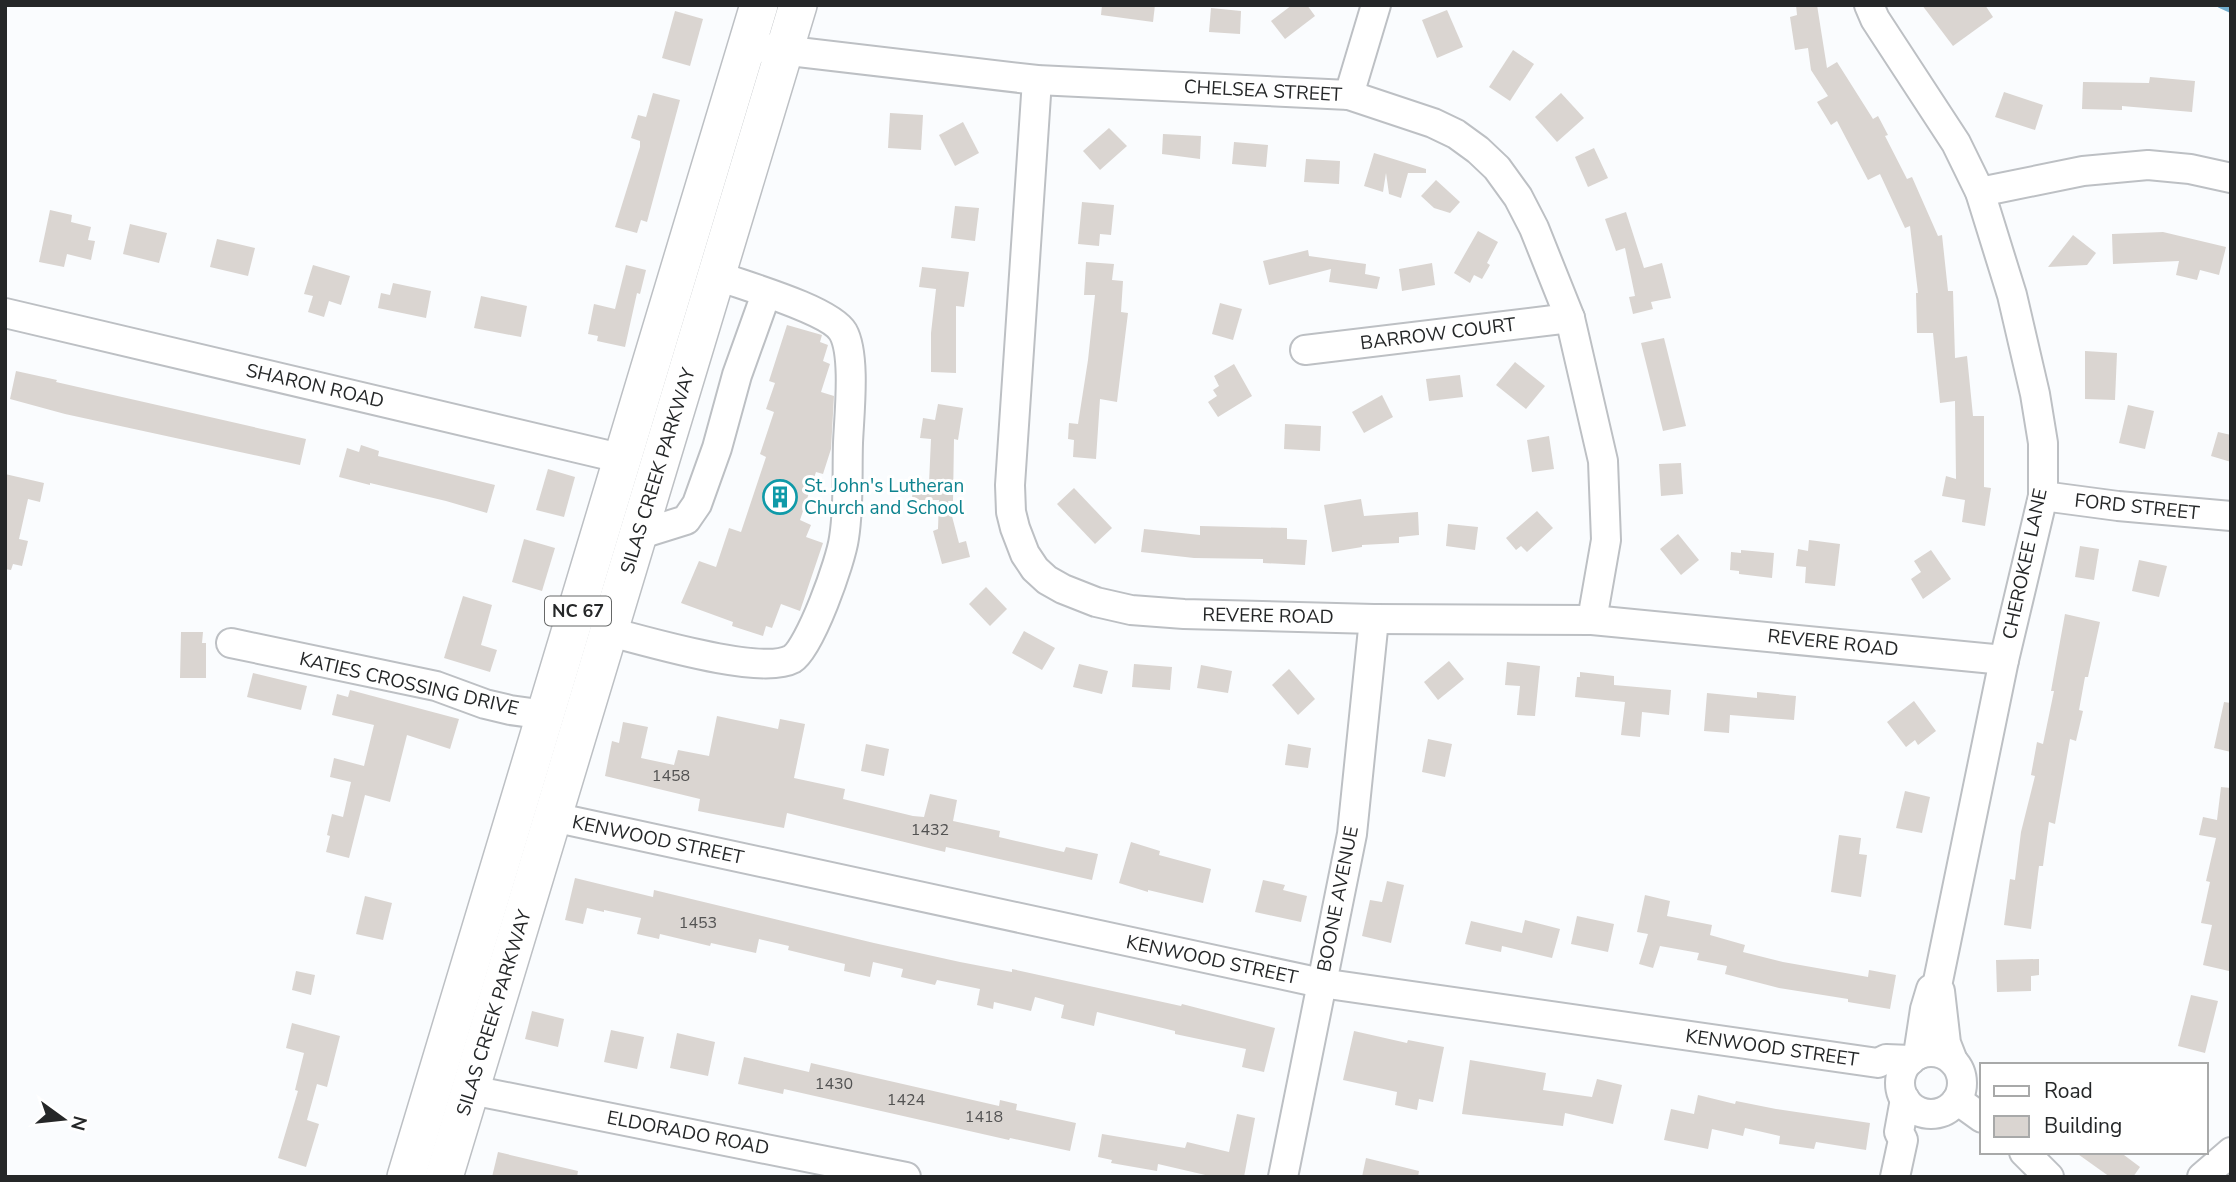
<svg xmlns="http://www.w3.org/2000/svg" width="2236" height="1182" font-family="'Nunito Sans',sans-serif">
  <rect width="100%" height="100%" fill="#fafcfe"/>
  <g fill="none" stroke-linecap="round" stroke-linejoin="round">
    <!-- stream -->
    <polyline stroke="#73aecf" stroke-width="6" points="2220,5 2231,10"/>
  </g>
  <!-- building -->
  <g fill="#dad5d1">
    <polygon points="1102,5 1155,5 1153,22 1101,15"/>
    <polygon points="1292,5 1307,5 1315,16 1285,39 1271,21"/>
    <polygon points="1796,5 1817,5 1827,68 1837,62 1873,119 1878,116 1888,135 1885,136 1907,179 1912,177 1938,236 1942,235 1948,291 1953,291 1955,358 1967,356 1973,416 1984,416 1984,487 1991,488 1985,526 1962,522 1965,500 1942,496 1946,476 1956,479 1955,401 1940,403 1933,333 1917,333 1916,293 1918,293 1910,226 1905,228 1880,174 1868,180 1837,121 1831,125 1817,102 1828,96 1811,70 1808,48 1795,50 1790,17 1797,15"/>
    <polygon points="1922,5 1985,5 1993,17 1953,46"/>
    <polygon points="1211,8 1241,11 1240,34 1209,32"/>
    <polygon points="1447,10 1463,47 1437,58 1422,20"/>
    <polygon points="675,11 703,19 690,66 662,58"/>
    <polygon points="1513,50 1534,64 1510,101 1489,87"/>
    <polygon points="2150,77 2195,81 2192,112 2122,106 2122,110 2082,109 2083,82 2149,83"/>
    <polygon points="2004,92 2043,105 2035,130 1995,117"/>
    <polygon points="653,93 680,100 647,222 641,220 637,233 615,227 640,147 640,141 631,138 638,115 646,117"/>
    <polygon points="1561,93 1584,118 1557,142 1535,117"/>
    <polygon points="890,113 923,115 921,150 888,148"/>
    <polygon points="963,122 979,153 955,166 939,135"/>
    <polygon points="1109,128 1127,146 1100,170 1083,151"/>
    <polygon points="1163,134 1201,136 1200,159 1162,154"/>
    <polygon points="1234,142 1268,145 1266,167 1232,164"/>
    <polygon points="1594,148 1608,178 1588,187 1575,157"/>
    <polygon points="1374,153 1426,169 1426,173 1408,173 1401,198 1389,194 1386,173 1383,192 1364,186"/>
    <polygon points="1306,159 1340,161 1339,184 1304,182"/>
    <polygon points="1436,180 1460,202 1450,213 1434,208 1421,196"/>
    <polygon points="1082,202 1114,205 1111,235 1100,234 1099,246 1078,244"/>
    <polygon points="955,206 979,208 975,241 951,238"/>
    <polygon points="50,210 72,215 71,222 91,227 88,240 95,241 91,260 67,254 64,267 39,262"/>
    <polygon points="1626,212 1644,268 1662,263 1671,298 1651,302 1653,309 1633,314 1629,297 1635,296 1625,248 1616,251 1605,219"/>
    <polygon points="130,224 167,233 159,263 123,254"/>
    <polygon points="1478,231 1498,242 1487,263 1490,265 1482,279 1474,275 1470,283 1454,273"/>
    <polygon points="2163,232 2226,247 2219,275 2200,270 2197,280 2176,275 2179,261 2113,264 2112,234"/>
    <polygon points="2073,235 2096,253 2087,265 2048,267"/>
    <polygon points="217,239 255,248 248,276 210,267"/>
    <polygon points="1308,250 1309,256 1366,264 1365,274 1380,277 1377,289 1329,282 1331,269 1269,285 1263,261"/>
    <polygon points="1086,262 1114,264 1112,280 1123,281 1121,312 1128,313 1117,402 1100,399 1096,459 1073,457 1074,440 1068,439 1069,423 1078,424 1088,360 1095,295 1084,295"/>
    <polygon points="1432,263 1435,285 1402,291 1399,269"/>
    <polygon points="313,265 350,276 341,305 329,301 324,317 308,312 313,296 304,294"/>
    <polygon points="626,265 646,270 640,294 637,293 625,347 597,341 598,336 588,334 594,304 615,309"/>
    <polygon points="922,267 969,272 964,307 956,306 956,373 931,372 931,333 936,289 919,287"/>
    <polygon points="393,283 431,291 426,318 378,308 381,293 390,295"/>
    <polygon points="481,296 527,306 521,337 474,328"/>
    <polygon points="1220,303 1242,309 1233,340 1212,334"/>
    <polygon points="787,325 822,335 820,342 828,345 823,361 830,364 821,392 834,396 831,449 823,474 816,472 800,520 811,525 806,537 823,543 800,611 781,604 772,628 766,626 763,636 732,626 733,622 681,603 699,561 716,567 729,528 741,532 766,457 760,454 774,412 766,409 775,383 769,381"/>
    <polygon points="1664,338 1686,426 1663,431 1641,343"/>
    <polygon points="2085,351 2117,353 2115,400 2085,399"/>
    <polygon points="1515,362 1545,386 1526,409 1496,385"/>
    <polygon points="1234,364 1252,396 1218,417 1208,402 1217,396 1213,390 1219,386 1214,376"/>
    <polygon points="16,371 57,380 56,382 306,439 300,465 65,414 10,399"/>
    <polygon points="1460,375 1463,397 1429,401 1426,379"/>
    <polygon points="1382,395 1393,417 1364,433 1352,412"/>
    <polygon points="938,404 963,408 958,440 954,439 953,501 948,501 959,543 966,541 970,557 942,564 933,531 938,529 939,500 912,500 913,483 929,483 931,439 920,438 923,418 935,420"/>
    <polygon points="2128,405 2154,411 2145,449 2119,443"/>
    <polygon points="1285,424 1321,426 1320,451 1284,449"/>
    <polygon points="2218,432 2231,435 2231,462 2211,456"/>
    <polygon points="1549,436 1554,469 1532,472 1527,440"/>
    <polygon points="361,445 379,451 378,456 495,485 487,513 446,501 370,483 370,485 339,477 347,448 359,452"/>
    <polygon points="1681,463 1683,494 1661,496 1659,464"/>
    <polygon points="548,469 575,477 564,517 536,510"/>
    <polygon points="5,474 44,483 40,502 28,499 19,539 28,541 22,566 13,564 11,570 5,569"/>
    <polygon points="1074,488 1112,528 1095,544 1057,504"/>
    <polygon points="1361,499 1364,516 1418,512 1419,535 1399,537 1399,543 1362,545 1362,547 1332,552 1324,505"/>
    <polygon points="1537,511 1553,528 1527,552 1521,546 1516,550 1506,538"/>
    <polygon points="1448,524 1478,527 1475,550 1446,546"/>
    <polygon points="1200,526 1287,528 1287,539 1307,540 1305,565 1263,563 1263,559 1194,558 1141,552 1144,529 1200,535"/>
    <polygon points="1678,534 1699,560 1681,575 1660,549"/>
    <polygon points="524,539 555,548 542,591 512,582"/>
    <polygon points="1809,540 1840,544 1835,586 1805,583 1806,567 1796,566 1798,549 1808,551"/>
    <polygon points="2080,546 2099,549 2094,580 2075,577"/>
    <polygon points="1741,550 1774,553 1772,578 1739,574 1739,571 1730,570 1731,552 1741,553"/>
    <polygon points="1931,550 1951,579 1923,599 1911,579 1921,572 1914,561"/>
    <polygon points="2139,560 2167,566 2159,597 2132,591"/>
    <polygon points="986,587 1007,609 990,626 969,604"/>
    <polygon points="463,596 492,605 481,645 497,650 490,672 444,658"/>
    <polygon points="2065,614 2100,622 2088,677 2085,677 2079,710 2083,711 2076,741 2070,739 2055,824 2049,822 2043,866 2039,866 2031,929 2004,925 2010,879 2015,880 2021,832 2035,776 2031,775 2037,742 2043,744 2054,691 2051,691"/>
    <polygon points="1024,631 1055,648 1042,670 1012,653"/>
    <polygon points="181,632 203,632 202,643 206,643 206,678 180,678"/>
    <polygon points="1449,661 1464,679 1438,700 1424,682"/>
    <polygon points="1507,662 1540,666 1535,716 1517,715 1520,686 1505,685"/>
    <polygon points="1079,664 1108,671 1102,694 1073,687"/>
    <polygon points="1134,664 1172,667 1170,690 1132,687"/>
    <polygon points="1201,665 1232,671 1228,693 1197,688"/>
    <polygon points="1289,669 1315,699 1298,715 1272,685"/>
    <polygon points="1580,672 1614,676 1614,685 1671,690 1669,715 1642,712 1640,737 1621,735 1625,702 1575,697 1577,677 1580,677"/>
    <polygon points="253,673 307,686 301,710 247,697"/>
    <polygon points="350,690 459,719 450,749 407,735 390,802 365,795 349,858 326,852 330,836 327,835 332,814 343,817 351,782 330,777 334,758 364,766 374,725 332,715 337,694 348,697"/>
    <polygon points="1757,692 1796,696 1794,720 1730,715 1729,733 1704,731 1707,693 1757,698"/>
    <polygon points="1914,701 1936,731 1918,745 1915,740 1906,747 1887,722"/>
    <polygon points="2224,702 2231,703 2231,752 2214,748"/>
    <polygon points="717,716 778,729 780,719 805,724 794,778 845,789 843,799 913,816 924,817 930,794 957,800 953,821 1000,831 999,837 1064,852 1066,847 1098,854 1092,880 946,847 945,852 787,813 784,828 698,811 700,799 605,776 612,741 619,743 623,722 648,727 641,758 674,765 678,750 709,756"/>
    <polygon points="1428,739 1452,744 1445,777 1422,772"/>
    <polygon points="866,744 889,749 884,776 861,771"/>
    <polygon points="1288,744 1311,748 1308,768 1285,765"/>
    <polygon points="2221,787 2231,788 2231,961 2229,971 2203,965 2212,925 2201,923 2210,882 2206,881 2216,838 2199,835 2203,817 2217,820"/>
    <polygon points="1905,791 1930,797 1922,833 1896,828"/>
    <polygon points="1839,835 1861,838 1859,854 1867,855 1861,897 1831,892"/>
    <polygon points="1131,842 1160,851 1159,855 1211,869 1203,903 1148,890 1148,892 1119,883"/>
    <polygon points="575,878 653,897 654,890 874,943 960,962 1012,972 1012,969 1181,1006 1182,1004 1275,1028 1264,1072 1242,1067 1246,1049 1175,1034 1175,1031 1097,1012 1094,1026 1061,1018 1064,1005 1035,997 1031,1011 994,1002 993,1009 977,1005 980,989 937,980 935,985 901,977 903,969 873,962 870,977 844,971 845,964 788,950 789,946 759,939 756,953 711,943 710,946 660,934 659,939 637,934 641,918 604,910 604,912 587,908 583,924 565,920"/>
    <polygon points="1263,880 1285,885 1283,890 1307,896 1301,922 1255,912"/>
    <polygon points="1387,881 1404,885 1391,943 1362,936 1370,900 1382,902"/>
    <polygon points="1645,895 1670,901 1667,916 1712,925 1710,935 1745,945 1743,952 1783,962 1868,977 1869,970 1896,975 1890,1009 1848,1002 1848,999 1779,988 1725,974 1727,966 1697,960 1699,953 1660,946 1653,968 1639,964 1648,934 1637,932"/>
    <polygon points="365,896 392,903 383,940 356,934"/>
    <polygon points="1577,916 1614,924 1608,952 1571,944"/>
    <polygon points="1525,920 1560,929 1552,958 1502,946 1501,952 1465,944 1471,921 1522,933"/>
    <polygon points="2039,959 2039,975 2031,976 2031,991 1997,992 1996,960"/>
    <polygon points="296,971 315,975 311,995 292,990"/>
    <polygon points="2191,995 2218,1001 2205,1053 2178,1046"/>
    <polygon points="532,1011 564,1019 558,1047 525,1039"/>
    <polygon points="292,1023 340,1036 327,1087 317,1084 307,1120 319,1124 306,1167 278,1158 298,1091 295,1090 304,1053 286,1048"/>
    <polygon points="611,1030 644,1037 637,1069 604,1062"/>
    <polygon points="1354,1031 1407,1043 1408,1040 1444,1047 1433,1102 1419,1099 1417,1110 1395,1105 1397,1092 1343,1080"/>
    <polygon points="677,1033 715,1042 708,1076 670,1068"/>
    <polygon points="744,1057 809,1072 811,1063 999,1106 1000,1100 1017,1104 1016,1110 1076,1123 1070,1151 1010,1138 1009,1140 784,1089 783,1094 738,1084"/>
    <polygon points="1470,1060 1546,1073 1543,1090 1592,1097 1597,1079 1622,1085 1613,1124 1565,1113 1563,1126 1462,1114"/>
    <polygon points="1698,1095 1735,1104 1736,1101 1776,1109 1870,1123 1866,1150 1816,1142 1814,1149 1779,1144 1780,1136 1745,1128 1743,1136 1712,1129 1708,1149 1664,1140 1671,1109 1694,1114"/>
    <polygon points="1237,1114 1255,1118 1244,1177 1214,1177 1158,1164 1157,1171 1111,1163 1112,1160 1098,1157 1102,1134 1185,1148 1187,1142 1229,1152"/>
    <polygon points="498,1152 578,1171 577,1177 492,1177"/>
    <polygon points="2075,1152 2120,1152 2140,1167 2133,1177 2110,1177"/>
    <polygon points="1366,1158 1419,1171 1418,1177 1362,1177"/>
  </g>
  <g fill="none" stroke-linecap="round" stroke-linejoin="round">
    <!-- minor casing -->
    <g stroke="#bdc0c4" stroke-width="32">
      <g id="minor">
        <polyline points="1869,5 1875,19 1956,143 1980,192 2012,295 2035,394 2043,443 2043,496 2004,660 1937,986 1940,991 1946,1043 1953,1061"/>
        <polyline points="764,48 1037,80 1349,95 1433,123 1456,134 1478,150 1497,168 1518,197 1534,228 1570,318 1603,461 1606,540 1592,620"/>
        <polyline points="1037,80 1010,485 1011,512 1015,528 1025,554 1035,569 1047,580 1063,589 1096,602 1131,610 1184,614 1374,619 1592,620 2004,660"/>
        <polyline points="1349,95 1376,5"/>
        <polyline points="1980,192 2083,171 2148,165 2190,169 2231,178"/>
        <polyline points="5,313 624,459"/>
        <polyline points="1305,350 1570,318"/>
        <polyline points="2043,496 2118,506 2231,516"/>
        <polyline points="638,535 686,520 697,504 717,448 737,375 766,294"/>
        <path d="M610,632C646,641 761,676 792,659C810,648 841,561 844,538C849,507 847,474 848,443C849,416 856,355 843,332C830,310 745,286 718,276"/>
        <polyline points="231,643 436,686 485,704 510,710 546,715"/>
        <polyline points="553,817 1321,983 1878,1063 1886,1059 1911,1060"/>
        <circle cx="1931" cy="1083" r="31"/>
        <polyline points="1918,1055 1925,1009 1931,989 1937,986"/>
        <polyline points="471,1090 906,1177"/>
        <polyline points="1957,1100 1982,1118"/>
        <polyline points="2024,1152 2049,1177"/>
        <polyline points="1283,1177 1352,834 1374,619"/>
        <polyline points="1895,1177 1903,1140 1899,1132 1905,1099"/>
        <polyline points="2202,1177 2231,1152"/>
      </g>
    </g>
    <!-- major casing -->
    <g stroke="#bdc0c4" stroke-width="40">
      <g id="major">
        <polyline points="406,1177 759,5"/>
        <polyline points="444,1177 798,5"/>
      </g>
    </g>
    <!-- minor -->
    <use href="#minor" stroke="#fff" stroke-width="28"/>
    <!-- major -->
    <use href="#major" stroke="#fff" stroke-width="37"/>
  </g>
  <!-- icons -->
  <defs>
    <g id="building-ring" transform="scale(1.75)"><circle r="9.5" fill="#fff" stroke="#0f9aa8" stroke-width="1.5"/><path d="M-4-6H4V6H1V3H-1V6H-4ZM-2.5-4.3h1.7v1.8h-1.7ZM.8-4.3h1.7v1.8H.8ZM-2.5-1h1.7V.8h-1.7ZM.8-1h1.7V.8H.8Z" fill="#0f9aa8"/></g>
  </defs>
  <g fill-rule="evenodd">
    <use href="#building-ring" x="780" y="497"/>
  </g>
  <g text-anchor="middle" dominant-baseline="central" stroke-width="6" stroke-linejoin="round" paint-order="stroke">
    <!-- number labels -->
    <g font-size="16" fill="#525252">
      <text x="671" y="776">1458</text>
      <text x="930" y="830">1432</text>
      <text x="698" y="923">1453</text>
      <text x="834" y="1084">1430</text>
      <text x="906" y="1100">1424</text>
      <text x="984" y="1117">1418</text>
    </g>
    <!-- shield labels -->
    <rect fill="#fff" stroke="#666868" stroke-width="2" x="545" y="596.5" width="66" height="29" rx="5"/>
    <g font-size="18" font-weight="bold" fill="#252728">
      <text x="578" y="611">NC 67</text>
    </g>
    <!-- street labels -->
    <g font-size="19" fill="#252728" stroke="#fff">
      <text transform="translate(1263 91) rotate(3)">CHELSEA STREET</text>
      <text transform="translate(1438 334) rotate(-7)">BARROW COURT</text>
      <text transform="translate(315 386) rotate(13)">SHARON ROAD</text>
      <text transform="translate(658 471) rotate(-73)">SILAS CREEK PARKWAY</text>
      <text transform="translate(2137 507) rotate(6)">FORD STREET</text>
      <text transform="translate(2025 564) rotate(-78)">CHEROKEE LANE</text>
      <text transform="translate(1268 616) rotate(1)">REVERE ROAD</text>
      <text transform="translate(1833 643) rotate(6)">REVERE ROAD</text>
      <text transform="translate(409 684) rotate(13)">KATIES CROSSING DRIVE</text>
      <text transform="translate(658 840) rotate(12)">KENWOOD STREET</text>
      <text transform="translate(1338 899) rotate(-79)">BOONE AVENUE</text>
      <text transform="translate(1212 960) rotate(12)">KENWOOD STREET</text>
      <text transform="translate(494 1013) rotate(-73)">SILAS CREEK PARKWAY</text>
      <text transform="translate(1772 1048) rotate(8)">KENWOOD STREET</text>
      <text transform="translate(688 1133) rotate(11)">ELDORADO ROAD</text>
    </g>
    <!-- culture labels -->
    <g font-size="19" fill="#0d838f" stroke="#fff" text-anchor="start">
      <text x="804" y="486">St. John's Lutheran<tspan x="804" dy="22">Church and School</tspan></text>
    </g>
  </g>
  <!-- border -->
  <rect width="2236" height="1182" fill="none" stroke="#252728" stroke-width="14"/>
  <!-- legend -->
  <rect x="1980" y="1063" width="228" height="91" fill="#ffffff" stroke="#a8a9a9" stroke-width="2"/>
  <rect x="1994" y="1086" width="35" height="10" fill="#ffffff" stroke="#a8a9a9" stroke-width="2"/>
  <text x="2044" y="1098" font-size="21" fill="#252728">Road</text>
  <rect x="1994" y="1116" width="35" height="21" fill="#dad5d1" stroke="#a8a9a9" stroke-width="2"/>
  <text x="2044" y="1133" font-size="21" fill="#252728">Building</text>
  <!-- north arrow -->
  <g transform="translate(63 1119) rotate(105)" stroke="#ffffff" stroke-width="5" paint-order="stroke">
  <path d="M0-5L12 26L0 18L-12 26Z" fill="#252728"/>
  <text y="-10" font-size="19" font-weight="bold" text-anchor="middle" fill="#252728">N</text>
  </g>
</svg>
